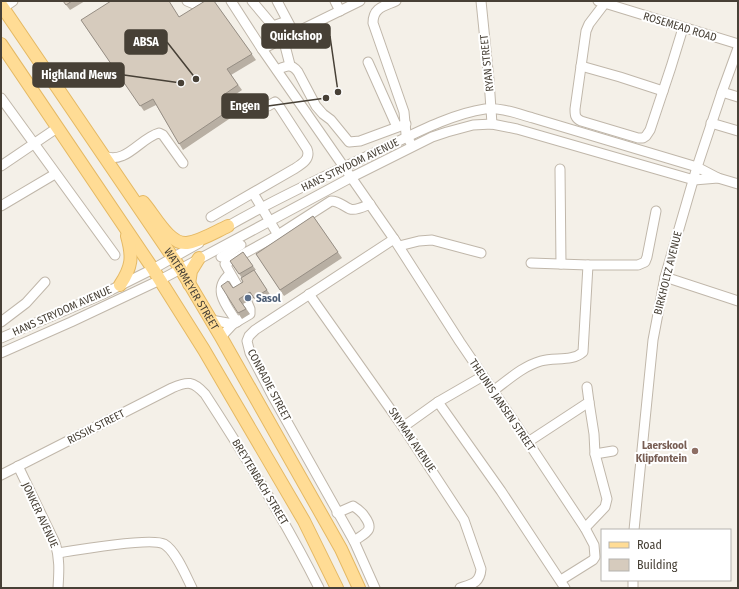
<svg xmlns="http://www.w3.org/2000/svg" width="739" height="589" font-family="'Fira Sans Condensed',sans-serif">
  <rect width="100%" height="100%" fill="#f4f0e8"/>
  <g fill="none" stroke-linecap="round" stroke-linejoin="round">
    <!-- minor casing -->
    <g stroke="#c0b7aa" stroke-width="11">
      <g id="minor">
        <polyline points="187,1 194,4 200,1"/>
        <polyline points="231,1 262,49 394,239 460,342 528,442 585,528 605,507 607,499 595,454 594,434 589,402"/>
        <polyline points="252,1 273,26 287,21"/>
        <polyline points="277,1 294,33"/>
        <polyline points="335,1 340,11"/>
        <path d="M396,1C385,6 373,7 373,23L404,112L406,134L410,142"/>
        <polyline points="481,1 489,80 492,124"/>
        <polyline points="598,1 738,44"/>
        <path d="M605,3L589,24L586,31L575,109C575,115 575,118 581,121L638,138H643L646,136L650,130L671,67L683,28"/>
        <polyline points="3,8 13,1"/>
        <polyline points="283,38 290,65"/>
        <polyline points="262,49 360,1"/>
        <polyline points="368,62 397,127"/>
        <polyline points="581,66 620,77 663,91"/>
        <path d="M277,70C286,66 291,63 298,72L316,106L323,114L331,120L349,142L360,141L406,124"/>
        <polyline points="722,92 738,97"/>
        <polyline points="1,98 115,255"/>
        <polyline points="711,123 738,131"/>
        <path d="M104,156C126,165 140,138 159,133L163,135L183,163"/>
        <polyline points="1,166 57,128"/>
        <polyline points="560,169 561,264"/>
        <polyline points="253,193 278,235"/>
        <polyline points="1,206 55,174"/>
        <path d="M211,217L294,169C302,164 311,159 307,149L279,106L275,102L268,106"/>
        <path d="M223,229C273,200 325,176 378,151C410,136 450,114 485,109C501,107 518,114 533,118L697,167L718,178L738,184"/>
        <polyline points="399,246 419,241 432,240 481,253"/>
        <polyline points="221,257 241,245"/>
        <polyline points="531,263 588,265"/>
        <path d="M230,274C211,290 227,306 237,322"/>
        <polyline points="665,277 738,301"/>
        <path d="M241,292L225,264L278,235L331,201C339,201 343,206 350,209C356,211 365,206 370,204"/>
        <path d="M309,294L403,427L464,520L481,569C480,583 472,584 460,588"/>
        <polyline points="211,320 233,324"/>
        <polyline points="1,322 26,303 45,282"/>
        <polyline points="221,337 233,324 250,314 250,309 247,302"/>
        <polyline points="1,338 103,294 153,269 199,243"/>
        <polyline points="1,353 71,322 160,280 352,177 432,137 447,132 473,125 492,124 517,129 694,180 718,178"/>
        <path d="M493,391C508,380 523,366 541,361C555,357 572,362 583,352L588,265H638L645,262L647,257L656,211"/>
        <polyline points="438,402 501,491 565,588"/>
        <polyline points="403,427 438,402 483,376"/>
        <polyline points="528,442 589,402 587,387"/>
        <polyline points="595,454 613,451"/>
        <path d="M18,466L55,543C60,558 59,572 58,588"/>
        <path d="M1,475L172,388C188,381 193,381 205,394C246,457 285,520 319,588"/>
        <path d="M337,513L353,506C358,509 362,512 365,517C375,531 365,533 354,541"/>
        <polyline points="634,530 653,340 665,277 697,167 722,92 738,48"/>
        <path d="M58,553C76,550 152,537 164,544C176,551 186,576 192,588"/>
        <polyline points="561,580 593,560 595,557 594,545 585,528"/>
        <polyline points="633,580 633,588"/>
        <polyline points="375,588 354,541 272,395 250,353 247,341 249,336 255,330 394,239"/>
      </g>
    </g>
    <!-- major casing -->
    <g stroke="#e5b964" stroke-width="14">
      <g id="major">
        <path id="s1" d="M1,5L180,268L221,337L341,549L359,588"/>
        <polyline points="1,44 153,269 204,350 304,521 337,588"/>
        <path d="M143,202C154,214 169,245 187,243C201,241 215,232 228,226"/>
        <polyline points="189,284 191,271 199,258"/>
        <path d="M120,285C132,267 133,257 127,236"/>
      </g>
    </g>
    <!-- minor -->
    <use href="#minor" stroke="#fff" stroke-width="9"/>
    <!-- major -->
    <use href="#major" stroke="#ffdc95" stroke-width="12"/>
  </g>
  <!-- wall -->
  <g fill="#b8afa3">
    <polygon points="63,1 85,1 70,10"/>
    <polygon points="214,1 256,60 231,75 242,90 226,101 235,115 183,150 156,105 144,111 81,20 179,17"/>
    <polygon points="313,216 342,258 284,296 256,254"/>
    <polygon points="243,252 256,270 254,270 271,296 258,304 254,298 243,304 250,314 242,319 238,313 233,288 243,282 242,278 230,261"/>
  </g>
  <!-- building -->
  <g fill="#d6cbbd" stroke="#968e84">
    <polygon points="63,1 72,1 66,5"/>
    <polygon points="111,1 169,1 179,17 205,1 214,1 252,54 227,69 238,85 222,96 231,109 179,144 153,99 140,106 81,20"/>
    <polygon points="313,216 338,252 280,290 256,254"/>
    <polygon points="243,252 253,266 239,274 230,261"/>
    <polygon points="254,270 267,290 254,298 250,292 239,299 246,309 238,313 221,286 228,281 233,288 243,282 241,278"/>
  </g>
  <!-- markers -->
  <circle fill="#5c6f8a" stroke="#fff" stroke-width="1.5" cx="248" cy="298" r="4"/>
  <circle fill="#8d6e63" stroke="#fff" stroke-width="1.5" cx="695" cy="451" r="4"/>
  <g text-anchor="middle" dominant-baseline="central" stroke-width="4" stroke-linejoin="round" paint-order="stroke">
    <!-- street labels -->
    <g font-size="11" fill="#474036" stroke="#fff">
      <text transform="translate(680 27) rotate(17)">ROSEMEAD ROAD</text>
      <text transform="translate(487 63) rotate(-96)">RYAN STREET</text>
      <text transform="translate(350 165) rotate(-26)">HANS STRYDOM AVENUE</text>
      <text transform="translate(668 273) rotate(-76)">BIRKHOLTZ AVENUE</text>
      <text stroke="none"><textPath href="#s1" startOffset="342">WATERMEYER STREET</textPath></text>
      <text transform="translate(62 311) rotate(-24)">HANS STRYDOM AVENUE</text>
      <text transform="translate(269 385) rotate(62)">CONRADIE STREET</text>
      <text transform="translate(502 405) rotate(56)">THEUNIS JANSEN STREET</text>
      <text transform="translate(96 427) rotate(-27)">RISSIK STREET</text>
      <text transform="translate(412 440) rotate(56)">SNYMAN AVENUE</text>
      <text transform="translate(260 482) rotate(59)">BREYTENBACH STREET</text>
      <text transform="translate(40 515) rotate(65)">JONKER AVENUE</text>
    </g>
    <!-- service labels -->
    <g font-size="11" font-weight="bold" fill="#4e5e75" stroke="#fff" text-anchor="start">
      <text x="256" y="298">Sasol</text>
    </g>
    <!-- education labels -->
    <g font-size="11" font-weight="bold" fill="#785e54" stroke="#fff" text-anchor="end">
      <text x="687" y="445">Laerskool<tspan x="687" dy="13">Klipfontein</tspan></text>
    </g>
  </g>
  <!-- callouts -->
  <path fill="none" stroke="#474036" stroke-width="1.5" d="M338 92L330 36M196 79L167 42M181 83L124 75M326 98L268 106"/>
  <g fill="#474036" stroke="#fff" stroke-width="1.5">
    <circle cx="338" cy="92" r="4"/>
    <circle cx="196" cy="79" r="4"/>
    <circle cx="181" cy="83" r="4"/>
    <circle cx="326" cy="98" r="4"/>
  </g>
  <g fill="#474036" stroke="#474036" stroke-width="1.5">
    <rect x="262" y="24" width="68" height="24" rx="4"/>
    <rect x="125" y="30" width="42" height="24" rx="4"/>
    <rect x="33" y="63" width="91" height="24" rx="4"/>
    <rect x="222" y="94" width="46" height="24" rx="4"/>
  </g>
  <g font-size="12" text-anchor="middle" font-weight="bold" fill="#fff">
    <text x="296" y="40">Quickshop</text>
    <text x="146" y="46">ABSA</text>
    <text x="79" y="79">Highland Mews</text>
    <text x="245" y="110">Engen</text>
  </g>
  <!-- border -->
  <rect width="739" height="589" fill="none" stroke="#474036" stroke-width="4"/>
  <!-- legend -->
  <rect x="601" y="529" width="130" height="52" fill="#ffffff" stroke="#b5b3af"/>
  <rect x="609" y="542" width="20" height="6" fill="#ffdc95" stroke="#b5b3af"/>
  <text x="637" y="549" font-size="12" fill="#474036">Road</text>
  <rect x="609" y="559" width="20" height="12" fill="#d6cbbd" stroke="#b5b3af"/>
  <text x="637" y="569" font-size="12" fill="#474036">Building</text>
</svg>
